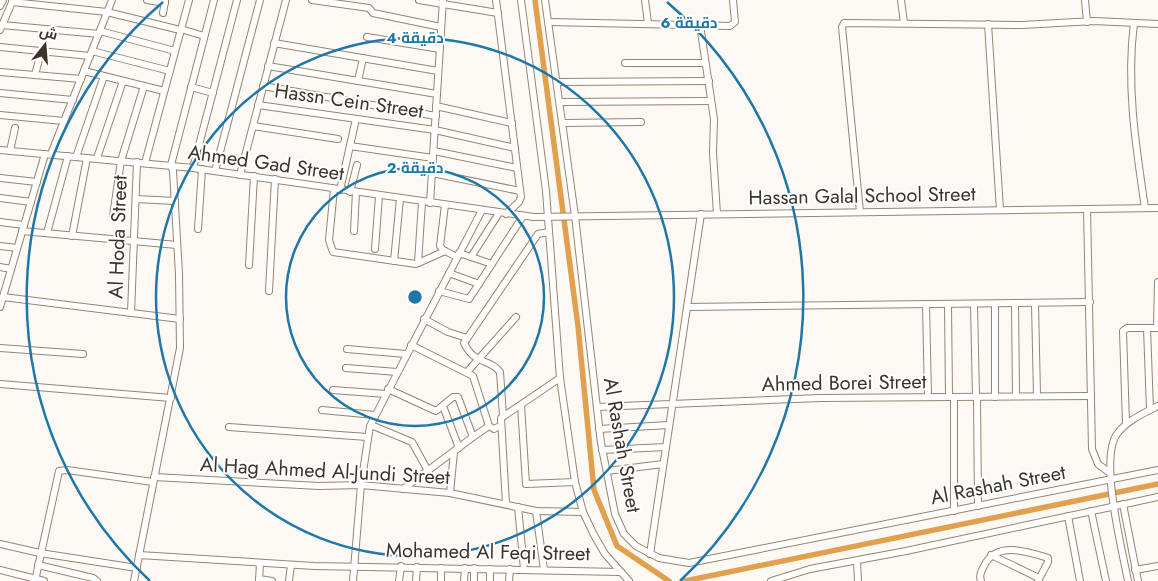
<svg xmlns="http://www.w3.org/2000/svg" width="1158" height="581" font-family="Jost,Cairo,sans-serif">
  <rect width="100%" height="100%" fill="#fcf8f3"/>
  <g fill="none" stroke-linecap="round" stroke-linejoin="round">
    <!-- canal -->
    <g stroke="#e0a04e" stroke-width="5.5">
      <polyline points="535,0 578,326 594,490 617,546 669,581"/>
      <polyline points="685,581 1158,484"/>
    </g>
    <!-- minor casing -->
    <g stroke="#97846f" stroke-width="8">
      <g id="minor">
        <polyline points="147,0 165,3"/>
        <polyline points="312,0 369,8 373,13 441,27"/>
        <polyline points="419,0 498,13"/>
        <polyline points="496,0 521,197 519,202 506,214"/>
        <polyline points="521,0 546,191 560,378 575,482 583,512 594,535 605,554 629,581"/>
        <polyline points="545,0 575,216 601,443 615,514 624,534 636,546 659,558 689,563 1158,470"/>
        <polyline points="645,0 648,23"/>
        <polyline points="901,0 904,23"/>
        <polyline points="1085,0 1087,22"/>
        <polyline points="12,2 107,12 180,30"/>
        <polyline points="0,6 3,0"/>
        <polyline points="163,13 165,1"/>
        <polyline points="549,22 730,26 735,22 733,0"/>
        <path d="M1134,23C1126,85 1136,147 1145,208"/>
        <polyline points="988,24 1000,210"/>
        <polyline points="2,25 99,34"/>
        <polyline points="700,25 714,119 713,153 717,214"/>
        <polyline points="181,29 204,36"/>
        <polyline points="0,30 13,0"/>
        <polyline points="100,31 175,51"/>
        <polyline points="367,37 440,49"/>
        <polyline points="274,43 438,71"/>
        <polyline points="0,47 90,56"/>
        <polyline points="92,51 170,71"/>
        <polyline points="625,63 705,63"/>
        <polyline points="268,66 437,94"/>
        <polyline points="84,71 164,91"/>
        <polyline points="0,72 81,79"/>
        <polyline points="35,75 41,52"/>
        <polyline points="358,81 363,58"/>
        <polyline points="557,82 709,81"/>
        <polyline points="263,86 436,116"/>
        <polyline points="191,87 213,93"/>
        <polyline points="0,93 73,100"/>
        <polyline points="560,102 711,101"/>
        <polyline points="258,105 435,130 515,148"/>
        <polyline points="436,106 512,123"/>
        <polyline points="0,115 64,121"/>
        <polyline points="563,123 641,122"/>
        <polyline points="253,126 338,139"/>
        <polyline points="350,146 433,158"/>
        <polyline points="0,150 193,168 534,217 1158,208"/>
        <polyline points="10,151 15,128"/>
        <polyline points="434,151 517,168"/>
        <polyline points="51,154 112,0"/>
        <polyline points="76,157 104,76"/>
        <polyline points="97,158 123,81"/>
        <polyline points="145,163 189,0"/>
        <polyline points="193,168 237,0"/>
        <polyline points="215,171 260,0"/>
        <polyline points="432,173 520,191"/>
        <polyline points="240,175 286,0"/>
        <polyline points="0,178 37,182"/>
        <polyline points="334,189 329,240 333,252 416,264 445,251"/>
        <polyline points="340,190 356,119"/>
        <polyline points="350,192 357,165"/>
        <polyline points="0,198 31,202"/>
        <polyline points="136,199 175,201"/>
        <polyline points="430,203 443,0"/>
        <polyline points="445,205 440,246 443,250 457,257"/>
        <polyline points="1087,209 1092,449 1098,464 1110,473"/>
        <polyline points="860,212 842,27 844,23 1022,25 1094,21 1158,24"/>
        <polyline points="113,216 121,161 144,86"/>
        <polyline points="0,222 24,225"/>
        <polyline points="198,229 202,169"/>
        <polyline points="22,231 177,245"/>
        <polyline points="354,231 356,192"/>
        <polyline points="47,233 68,156"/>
        <polyline points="72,236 87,158"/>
        <polyline points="0,246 17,248"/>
        <polyline points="375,249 379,196"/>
        <polyline points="459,253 492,264"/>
        <polyline points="471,257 499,213"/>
        <polyline points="394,261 400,199"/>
        <polyline points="418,263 422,202"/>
        <polyline points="249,265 254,176"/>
        <polyline points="0,267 11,269"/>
        <polyline points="449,273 479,284"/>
        <polyline points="269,291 275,179"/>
        <polyline points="439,291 469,299 523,216"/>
        <polyline points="3,297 180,319"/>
        <polyline points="1035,303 1037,396"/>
        <polyline points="995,304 995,397"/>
        <polyline points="1015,304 1016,396"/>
        <polyline points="926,305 928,397"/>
        <polyline points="948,305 949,397"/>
        <polyline points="974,305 976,397"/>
        <polyline points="0,307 45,154"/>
        <polyline points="687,307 1090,302"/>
        <polyline points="131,313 137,162"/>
        <polyline points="424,319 448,332 467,338"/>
        <polyline points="1147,328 1150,410"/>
        <polyline points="1157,328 1158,282"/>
        <polyline points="411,345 473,376 489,426 494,429 500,426"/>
        <polyline points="0,348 83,354"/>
        <polyline points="347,349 406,354"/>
        <polyline points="346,368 397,372"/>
        <polyline points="467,372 516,317"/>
        <polyline points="0,384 171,398"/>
        <polyline points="388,389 436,411 453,397 458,397 473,437 403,489"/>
        <polyline points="333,390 386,394"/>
        <polyline points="977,397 978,506"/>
        <polyline points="521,405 526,484 575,482"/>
        <polyline points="443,406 459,448"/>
        <polyline points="597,407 821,398 1091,396"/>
        <polyline points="322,410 375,415"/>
        <path d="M503,416L500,372C490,358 475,366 464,343L538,234L549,232"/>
        <polyline points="1126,424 1123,331 1127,328 1158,328"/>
        <polyline points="371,425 412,442 428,471"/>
        <polyline points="229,427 367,437"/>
        <polyline points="599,429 669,425"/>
        <polyline points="473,437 489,426"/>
        <polyline points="602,450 666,447"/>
        <polyline points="607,471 663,464"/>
        <polyline points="154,477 319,486 361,485 450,493 536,511 583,512"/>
        <polyline points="450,493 454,452"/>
        <polyline points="506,504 501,418 560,378"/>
        <polyline points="1123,504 1138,581"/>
        <polyline points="518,507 524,569"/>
        <polyline points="536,511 544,570"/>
        <polyline points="954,511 954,397"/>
        <polyline points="1091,511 1106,581"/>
        <polyline points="1068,516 1080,581"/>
        <polyline points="0,544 40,553 137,568"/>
        <polyline points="650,554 701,214"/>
        <polyline points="139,555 314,566 621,572"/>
        <polyline points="991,555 1039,578"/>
        <polyline points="857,561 858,581"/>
        <polyline points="38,565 93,578 97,581"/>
        <polyline points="0,570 44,581"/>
        <polyline points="1135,570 1158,566"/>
        <polyline points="259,579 272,581"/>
        <polyline points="35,581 59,471 67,470 153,482"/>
        <polyline points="134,581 180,348 179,274 173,171 171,165 214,0"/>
        <polyline points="259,581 260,563"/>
        <polyline points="289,581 291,565"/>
        <polyline points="353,581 361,485 370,426 482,210"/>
        <polyline points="399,581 401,566"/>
        <polyline points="416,581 417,567"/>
        <polyline points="441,581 441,568"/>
        <polyline points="464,581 465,568"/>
        <polyline points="474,581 474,568"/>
        <polyline points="490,581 490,569"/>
        <polyline points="509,581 510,569"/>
        <polyline points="771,581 810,569 906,551 1158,497"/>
        <path d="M981,581C979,575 981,572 984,566C996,541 1026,551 1048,558V562L1038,581"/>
        <path d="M1128,581C1122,549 1099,459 1117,434C1126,421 1144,413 1158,406"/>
      </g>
    </g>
    <!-- minor -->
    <use href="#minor" stroke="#fff" stroke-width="6"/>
  </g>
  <!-- distance rings -->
  <g fill="none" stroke="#2077a7" stroke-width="2.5">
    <circle cx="415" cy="297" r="129"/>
    <circle cx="415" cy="297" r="259"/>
    <path d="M150 581A388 388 0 0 1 163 2M667 2A388 388 0 0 1 680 581"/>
  </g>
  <g text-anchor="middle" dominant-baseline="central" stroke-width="4" stroke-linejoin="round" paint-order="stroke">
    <!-- street labels -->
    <g font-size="20" fill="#3c342b" stroke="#fff">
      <text transform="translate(349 101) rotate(8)">Hassn Cein Street</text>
      <text transform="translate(266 163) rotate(8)">Ahmed Gad Street</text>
      <text transform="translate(862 196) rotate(-1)">Hassan Galal School Street</text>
      <text transform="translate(118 237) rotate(-88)">Al Hoda Street</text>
      <text transform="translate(844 383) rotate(-1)">Ahmed Borei Street</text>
      <text transform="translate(622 445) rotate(80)">Al Rashah Street</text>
      <text transform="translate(325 471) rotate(3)">Al Hag Ahmed Al-Jundi Street</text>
      <text transform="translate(998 485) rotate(-11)">Al Rashah Street</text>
      <text transform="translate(488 552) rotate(1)">Mohamed Al Feqi Street</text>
    </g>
  </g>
  <circle cx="415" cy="297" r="8" fill="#2077a7" stroke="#fff" stroke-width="2.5"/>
  <g font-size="15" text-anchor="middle" font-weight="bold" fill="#2077a7" stroke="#fff" stroke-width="4" stroke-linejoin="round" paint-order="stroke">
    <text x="689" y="28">6 دقيقة</text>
    <text x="415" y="43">4 دقيقة</text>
    <text x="415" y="173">2 دقيقة</text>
  </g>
  <!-- north arrow -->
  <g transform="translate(45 45) rotate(17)" stroke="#ffffff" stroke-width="4" paint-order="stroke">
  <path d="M0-4L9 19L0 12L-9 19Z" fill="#3c342b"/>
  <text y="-8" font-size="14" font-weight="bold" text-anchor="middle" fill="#3c342b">ش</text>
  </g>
</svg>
